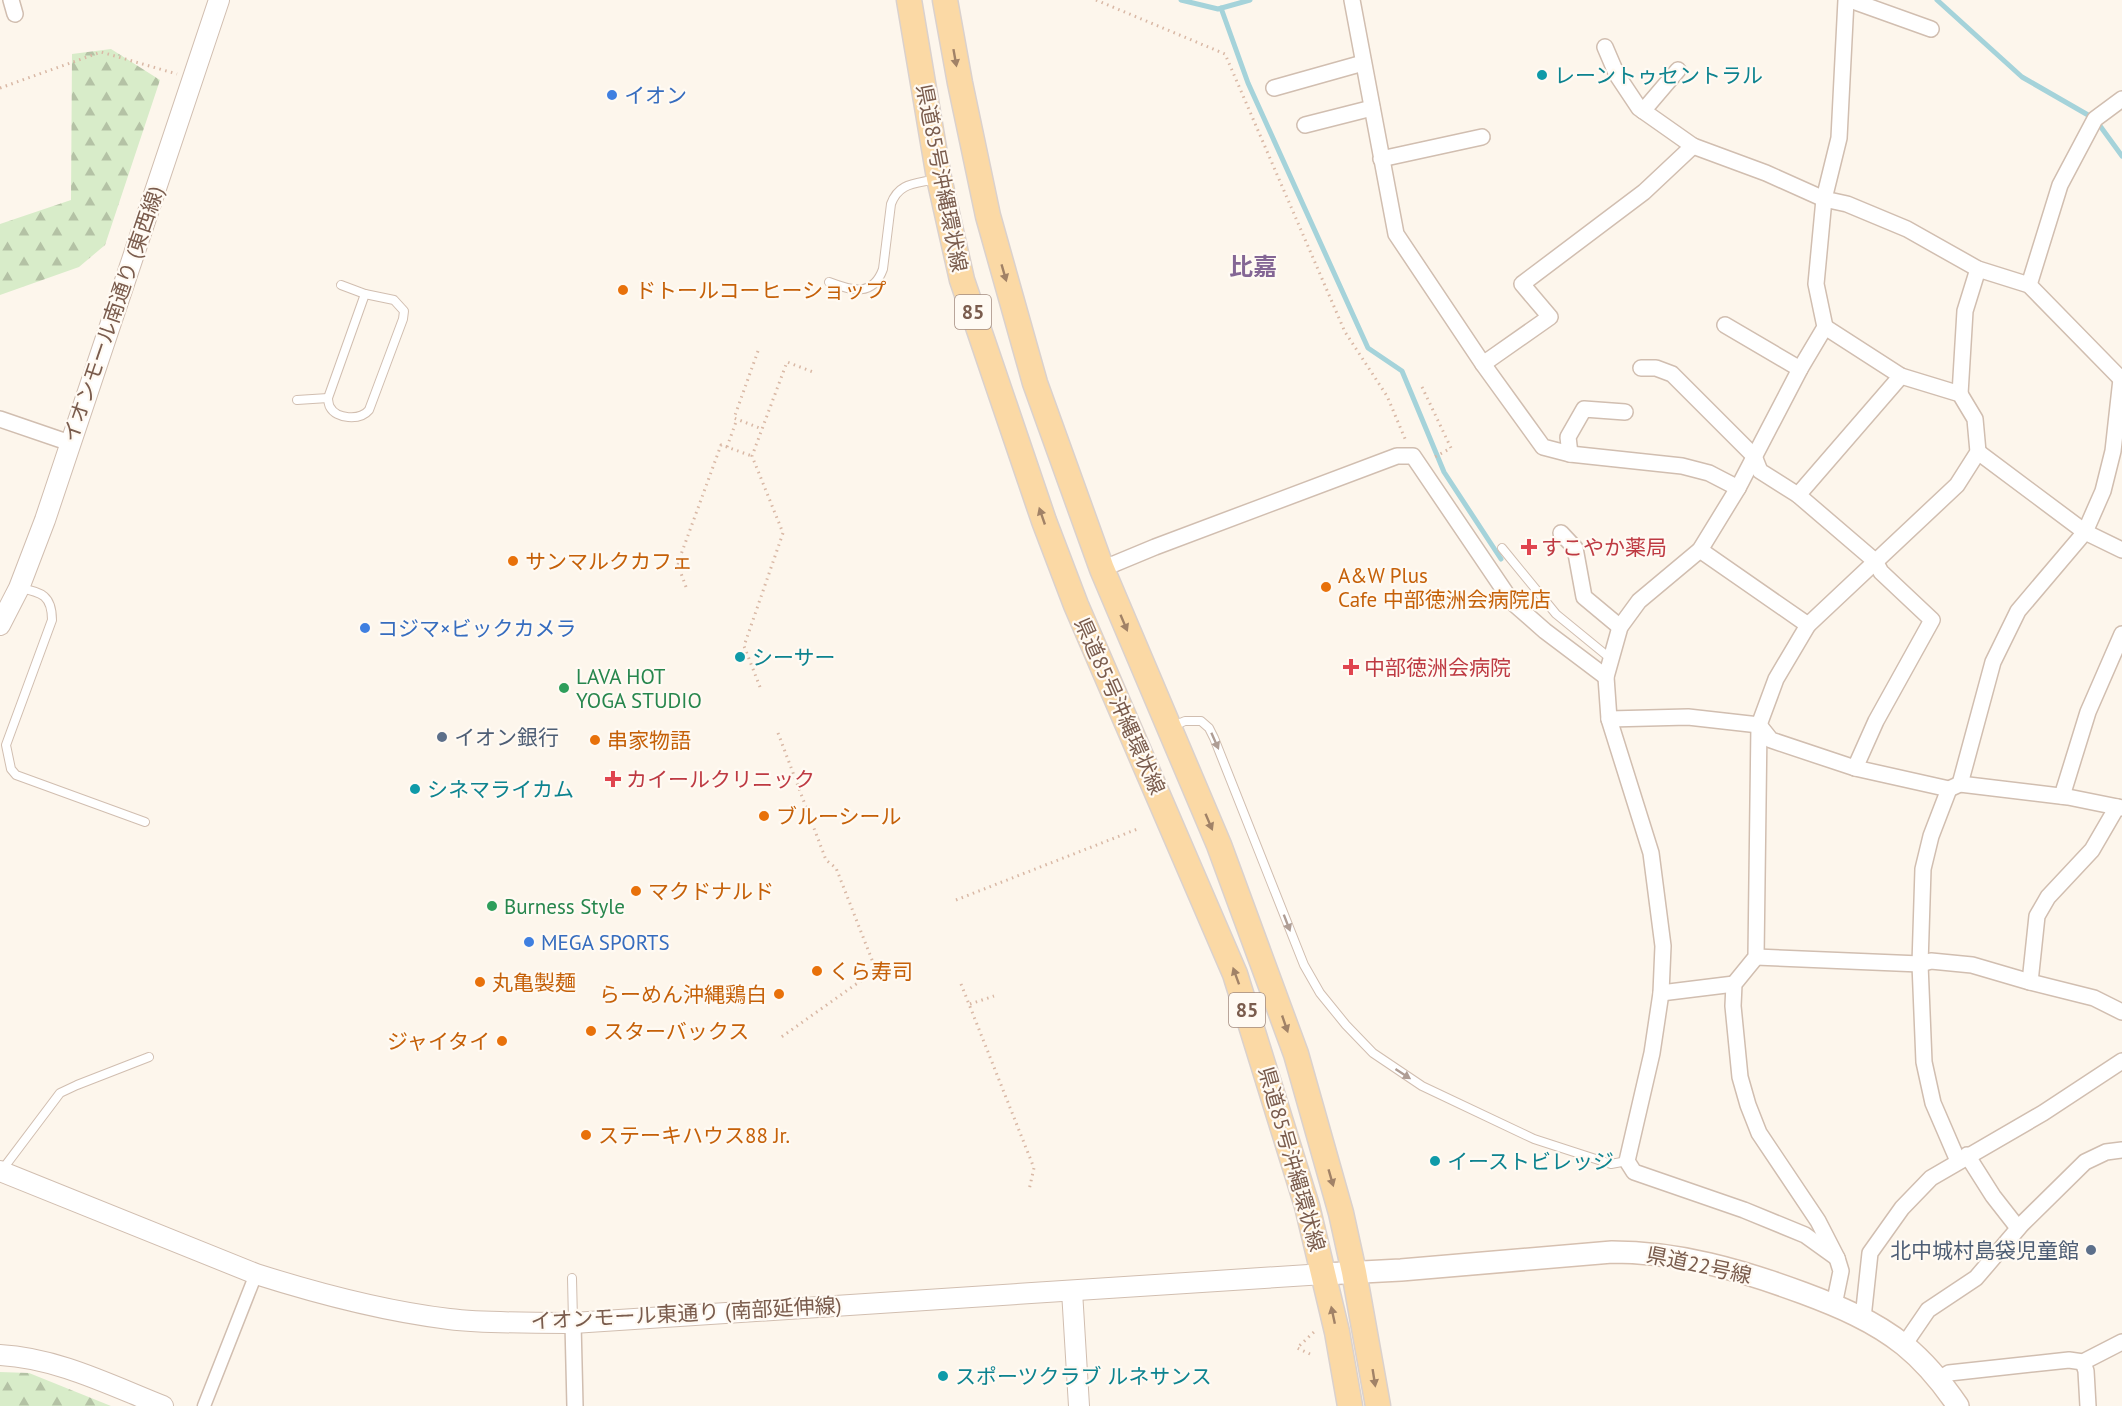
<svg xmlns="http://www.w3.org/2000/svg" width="2122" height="1406" font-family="'PT Sans','Noto Sans JP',sans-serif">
  <defs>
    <pattern id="forest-firs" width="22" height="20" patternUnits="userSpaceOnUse" patternTransform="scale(1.5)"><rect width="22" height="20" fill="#d8ecc9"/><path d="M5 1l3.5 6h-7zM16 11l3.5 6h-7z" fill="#b4c2a5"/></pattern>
  </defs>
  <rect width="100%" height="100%" fill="#fdf6ec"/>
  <!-- forest -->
  <g fill="url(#forest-firs)">
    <polygon points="111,49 160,80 105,245 79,267 0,295 0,224 71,200 72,54"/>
    <polygon points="0,1372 29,1373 111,1406 0,1406"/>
  </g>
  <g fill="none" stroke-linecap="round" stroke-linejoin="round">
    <!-- stream -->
    <g stroke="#a5d3da" stroke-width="5">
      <polyline points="1181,0 1218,9 1250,0"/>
      <polyline points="1937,0 2022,77 2095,119 2122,156"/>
      <polyline points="1221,8 1248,83 1368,348 1402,371 1444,472 1501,559"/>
    </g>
    <!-- service casing -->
    <g stroke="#d1beb0" stroke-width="10">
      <g id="service">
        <path d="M829,282C852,291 873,297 883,269L891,204C899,182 916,184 936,179"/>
        <polyline points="341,285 365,294"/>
        <path d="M365,294L394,300L404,311L403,319L369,410C360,421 336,419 330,407C329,406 328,400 328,398Z"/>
        <polyline points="297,400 328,398"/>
        <polyline points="1502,548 1556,614 1611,659"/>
        <path d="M20,588C42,592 52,596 52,620L6,745L11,769L16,775L145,822"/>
        <polyline points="1173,726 1185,721 1201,721 1209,728 1214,738 1304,965 1320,993 1346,1025 1373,1053 1422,1086 1534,1139 1611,1164 1627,1161"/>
        <polyline points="2,1170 60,1093 77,1085 149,1057"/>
        <polyline points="572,1278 573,1321"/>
      </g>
    </g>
    <!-- pedestrian casing -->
    <g stroke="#d1beb0" stroke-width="15">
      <polyline id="pedestrian" points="204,1406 256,1274"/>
    </g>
    <!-- minor casing -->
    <g stroke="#d1beb0" stroke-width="18">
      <g id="minor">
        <polyline points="11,0 15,14"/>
        <polyline points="1352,0 1396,234 1483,364 1543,447 1570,454 1682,466 1709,473 1738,488"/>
        <polyline points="1850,0 1931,29"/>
        <polyline points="1274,88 1363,63"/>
        <polyline points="1643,111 1678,70"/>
        <polyline points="1305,125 1372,108"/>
        <polyline points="1693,146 1766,173 1824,199 1847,204 1907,229 1978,269 2029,285 2122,380"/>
        <polyline points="1381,159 1482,137"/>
        <polyline points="2029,285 2060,185 2095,119 2122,99"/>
        <polyline points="1725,325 1800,369"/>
        <polyline points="1825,327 1901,376 1960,394 1975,419 1978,452 1957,485 1808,625 1776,679 1759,725 1756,957 1734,984 1733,1006 1740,1077 1748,1105 1759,1133 1818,1221 1837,1258 1841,1271 1834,1305"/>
        <polyline points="1483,364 1550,317 1522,284 1644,192 1693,146 1639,108 1617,75 1605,47"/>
        <polyline points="1641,368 1656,368 1672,374 1754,456 1760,471 1798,495 1875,561 1881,572 1932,620 1876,721 1855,768"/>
        <polyline points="1960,394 1965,311 1978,269"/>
        <polyline points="0,419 70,443"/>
        <polyline points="1978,452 2085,532 2122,550"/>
        <polyline points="1570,454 1568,437 1584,409 1625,412"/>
        <polyline points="1798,495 1901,376"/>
        <polyline points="1561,533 1575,548 1584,597 1620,627"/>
        <polyline points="1700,550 1808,625"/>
        <polyline points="1102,569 1155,547 1397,456 1413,456 1512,602 1545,631 1606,677"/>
        <polyline points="1609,719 1688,717 1759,725 1771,740 1855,768 1949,789 1960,784 2068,797 2122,808"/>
        <polyline points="1960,784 1993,662 2018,611 2085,532 2103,491 2113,451 2121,379"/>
        <polyline points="1949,789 1931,836 1923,869 1920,964 1924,1062 1933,1103 1958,1161"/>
        <polyline points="2062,796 2088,712 2122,634"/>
        <polyline points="1756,957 1920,964 1931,961 1972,965 2030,982 2094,998 2122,1012"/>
        <polyline points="2030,982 2037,916 2048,897 2092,850 2117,807"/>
        <polyline points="1661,993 1734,984"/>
        <polyline points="1967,1155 1993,1196 2018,1228"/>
        <polyline points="1837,1258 1805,1235 1744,1210 1634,1172 1627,1161 1652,1053 1661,993 1663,946 1651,853 1609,719 1606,677 1620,627 1639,601 1700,550 1738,488 1800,369 1825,327 1816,284 1824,199 1839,138 1846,0"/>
        <polyline points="1863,1318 1870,1253 1902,1208 1931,1178 2043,1113 2122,1061"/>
        <polyline points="573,1323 575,1406"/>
        <polyline points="1904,1345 1928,1310 1976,1278 2022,1224 2085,1162 2106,1152 2122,1150"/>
        <polyline points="2083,1362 2086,1371 2088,1406"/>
        <polyline points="1939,1379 1949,1373 2069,1360 2083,1362 2122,1342"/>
      </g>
    </g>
    <!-- tertiary casing -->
    <g stroke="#d1beb0" stroke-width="22">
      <g id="tertiary">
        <polyline points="0,625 19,588 45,520 219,0"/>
        <path d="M0,1171L256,1274C319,1294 383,1311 449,1319C490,1324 532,1322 573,1323L1324,1274"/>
        <polyline points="1072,1291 1079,1406"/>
        <path d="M0,1355C57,1358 110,1385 163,1406"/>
      </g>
    </g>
    <!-- secondary casing -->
    <g stroke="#d6c0b0" stroke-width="24">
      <path id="secondary" d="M1324,1274L1401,1270L1612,1252C1679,1252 1741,1270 1803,1293C1838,1306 1874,1321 1904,1345C1925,1362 1943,1384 1958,1406"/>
    </g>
    <!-- primary casing -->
    <g stroke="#dad1cd" stroke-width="27">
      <g id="primary">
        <polyline points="909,0 939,178 962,280 1044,521 1076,605 1235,974 1307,1206 1337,1332 1350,1406"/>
        <polyline points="945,0 960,83 988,216 1035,383 1102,569 1219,845 1296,1054 1341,1213 1354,1272 1378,1406"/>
      </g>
    </g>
    <!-- path -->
    <g stroke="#d9b8a5" stroke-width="3" stroke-dasharray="1.5 4.5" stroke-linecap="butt">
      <polyline points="1096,0 1225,54 1345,332 1387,396 1406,441"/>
      <polyline points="0,88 101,52 177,74"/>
      <polyline points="758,351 734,418 762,429"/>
      <polyline points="1422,387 1451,448 1433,458"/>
      <polyline points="727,447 737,419"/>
      <polyline points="686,587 678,565 679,560 721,445 752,456"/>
      <polyline points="760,687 744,646 783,533 752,456 787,362 813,372"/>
      <polyline points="778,733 826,860 836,868 876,970 780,1038"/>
      <polyline points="956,900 1140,828"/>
      <polyline points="961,984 1034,1168 1029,1190"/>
      <polyline points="970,1004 994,996"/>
      <polyline points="1310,1354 1297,1348 1315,1331"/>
    </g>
    <!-- service -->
    <use href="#service" stroke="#fff" stroke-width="8"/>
    <!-- pedestrian -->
    <use href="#pedestrian" stroke="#fff" stroke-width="12"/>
    <!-- minor -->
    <use href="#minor" stroke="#fff" stroke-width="15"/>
    <!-- tertiary -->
    <use href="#tertiary" stroke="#fff" stroke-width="20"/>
    <!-- secondary -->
    <use href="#secondary" stroke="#fff" stroke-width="21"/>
    <!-- primary -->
    <use href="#primary" stroke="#fbd9a5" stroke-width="24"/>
  </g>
  <!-- one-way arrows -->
  <defs><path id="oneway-solid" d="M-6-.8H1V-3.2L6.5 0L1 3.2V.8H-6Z" transform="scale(1.5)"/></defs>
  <g fill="#a18267">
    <use href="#oneway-solid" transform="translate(955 58) rotate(80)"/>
    <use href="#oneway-solid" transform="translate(1004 273) rotate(74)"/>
    <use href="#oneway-solid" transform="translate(1042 516) rotate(-109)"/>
    <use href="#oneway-solid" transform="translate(1124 623) rotate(67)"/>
    <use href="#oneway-solid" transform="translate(1209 822) rotate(67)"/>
    <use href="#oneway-solid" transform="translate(1236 976) rotate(-110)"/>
    <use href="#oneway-solid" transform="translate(1285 1024) rotate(71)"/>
    <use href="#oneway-solid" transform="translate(1331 1178) rotate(74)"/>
    <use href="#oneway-solid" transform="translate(1333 1315) rotate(-102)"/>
    <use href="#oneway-solid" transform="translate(1374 1378) rotate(81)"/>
  </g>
  <g fill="#af9d94">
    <use href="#oneway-solid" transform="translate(1215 741) rotate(66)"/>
    <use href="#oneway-solid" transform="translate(1287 923) rotate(69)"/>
    <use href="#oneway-solid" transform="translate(1403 1074) rotate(33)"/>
  </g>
  <!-- markers -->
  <g fill="#0f9aa8" stroke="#fffaf3" stroke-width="2">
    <circle cx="1542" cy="75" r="6"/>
    <circle cx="740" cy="657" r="6"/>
    <circle cx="415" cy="789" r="6"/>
    <circle cx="1435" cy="1161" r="6"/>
    <circle cx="943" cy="1376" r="6"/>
  </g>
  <g fill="#3f7fe0" stroke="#fffaf3" stroke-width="2">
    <circle cx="612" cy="95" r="6"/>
    <circle cx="365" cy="628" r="6"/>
    <circle cx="529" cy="942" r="6"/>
  </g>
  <g fill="#e8710a" stroke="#fffaf3" stroke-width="2">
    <circle cx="623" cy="290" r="6"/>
    <circle cx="513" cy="561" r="6"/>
    <circle cx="1326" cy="587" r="6"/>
    <circle cx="595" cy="740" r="6"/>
    <circle cx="764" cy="816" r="6"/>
    <circle cx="636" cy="891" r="6"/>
    <circle cx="817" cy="971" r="6"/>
    <circle cx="480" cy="982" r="6"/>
    <circle cx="779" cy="994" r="6"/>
    <circle cx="591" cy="1031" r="6"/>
    <circle cx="502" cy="1041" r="6"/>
    <circle cx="586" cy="1135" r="6"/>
  </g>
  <g fill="#e0444e" stroke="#fffaf3" stroke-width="2">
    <path d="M1526 538h6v6h6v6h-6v6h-6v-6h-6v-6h6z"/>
    <path d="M1348 658h6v6h6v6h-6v6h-6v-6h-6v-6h6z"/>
    <path d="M610 770h6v6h6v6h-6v6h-6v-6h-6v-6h6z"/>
  </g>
  <g fill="#2e9e5b" stroke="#fffaf3" stroke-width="2">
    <circle cx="564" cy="688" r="6"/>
    <circle cx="492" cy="906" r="6"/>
  </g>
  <g fill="#5c6f8a" stroke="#fffaf3" stroke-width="2">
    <circle cx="442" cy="737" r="6"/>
    <circle cx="2091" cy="1250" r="6"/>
  </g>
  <g text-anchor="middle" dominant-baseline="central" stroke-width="4.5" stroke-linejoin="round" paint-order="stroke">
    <!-- shield labels -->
    <g fill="#fffaf3" stroke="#a28b7f" stroke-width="1.5">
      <rect x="955" y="295" width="36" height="34" rx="4.5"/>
      <rect x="1229" y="993" width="36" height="34" rx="4.5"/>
    </g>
    <g font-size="20" font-weight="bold" fill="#7a5c4d">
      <text x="973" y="312">85</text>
      <text x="1247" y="1010">85</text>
    </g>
    <!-- culture labels -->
    <g font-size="21" fill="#0d838f" stroke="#fffaf3" text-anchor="start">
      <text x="1554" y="75">レーントゥセントラル</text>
      <text x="752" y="657">シーサー</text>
      <text x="427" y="789">シネマライカム</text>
      <text x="1447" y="1161">イーストビレッジ</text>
      <text x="955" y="1376">スポーツクラブ ルネサンス</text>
    </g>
    <!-- shop labels -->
    <g font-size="21" fill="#366cbe" stroke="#fffaf3" text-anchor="start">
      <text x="624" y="95">イオン</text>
      <text x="377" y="628">コジマ×ビックカメラ</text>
      <text x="541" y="942">MEGA SPORTS</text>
    </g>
    <!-- street labels -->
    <g font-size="21" fill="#7a5c4d" stroke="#fffaf3">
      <text transform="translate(942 178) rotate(79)">県道85号沖縄環状線</text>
      <text transform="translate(113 314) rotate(-71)">イオンモール南通り (東西線)</text>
      <text transform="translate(1120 706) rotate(66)">県道85号沖縄環状線</text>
      <text transform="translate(1292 1159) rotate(74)">県道85号沖縄環状線</text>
      <text transform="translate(1699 1265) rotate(12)">県道22号線</text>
      <text transform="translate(686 1313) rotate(-3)">イオンモール東通り (南部延伸線)</text>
    </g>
    <!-- food labels -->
    <g font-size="21" fill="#c56008" stroke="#fffaf3" text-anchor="start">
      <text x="635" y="290">ドトールコーヒーショップ</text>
      <text x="525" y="561">サンマルクカフェ</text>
      <text x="1338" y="575">A&amp;W Plus<tspan x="1338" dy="24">Cafe 中部徳洲会病院店</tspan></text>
      <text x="607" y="740">串家物語</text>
      <text x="776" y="816">ブルーシール</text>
      <text x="648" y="891">マクドナルド</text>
      <text x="829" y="971">くら寿司</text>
      <text x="492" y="982">丸亀製麺</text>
      <text x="767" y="994" text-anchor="end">らーめん沖縄鶏白</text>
      <text x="603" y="1031">スターバックス</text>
      <text x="490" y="1041" text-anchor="end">ジャイタイ</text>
      <text x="598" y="1135">ステーキハウス88 Jr.</text>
    </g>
    <!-- health labels -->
    <g font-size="21" fill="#be3a42" stroke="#fffaf3" text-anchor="start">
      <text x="1541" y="547">すこやか薬局</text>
      <text x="1364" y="667">中部徳洲会病院</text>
      <text x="626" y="779">カイールクリニック</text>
    </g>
    <!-- leisure labels -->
    <g font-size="21" fill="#27864d" stroke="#fffaf3" text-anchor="start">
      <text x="576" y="676">LAVA HOT<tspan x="576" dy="24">YOGA STUDIO</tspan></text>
      <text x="504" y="906">Burness Style</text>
    </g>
    <!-- service labels -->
    <g font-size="21" fill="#4e5e75" stroke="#fffaf3" text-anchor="start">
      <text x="454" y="737">イオン銀行</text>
      <text x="2079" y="1250" text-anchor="end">北中城村島袋児童館</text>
    </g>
    <!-- quarter labels -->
    <g font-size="24" font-weight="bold" fill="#846695" stroke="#fffaf3">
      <text x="1253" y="266">比嘉</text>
    </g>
  </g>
</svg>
